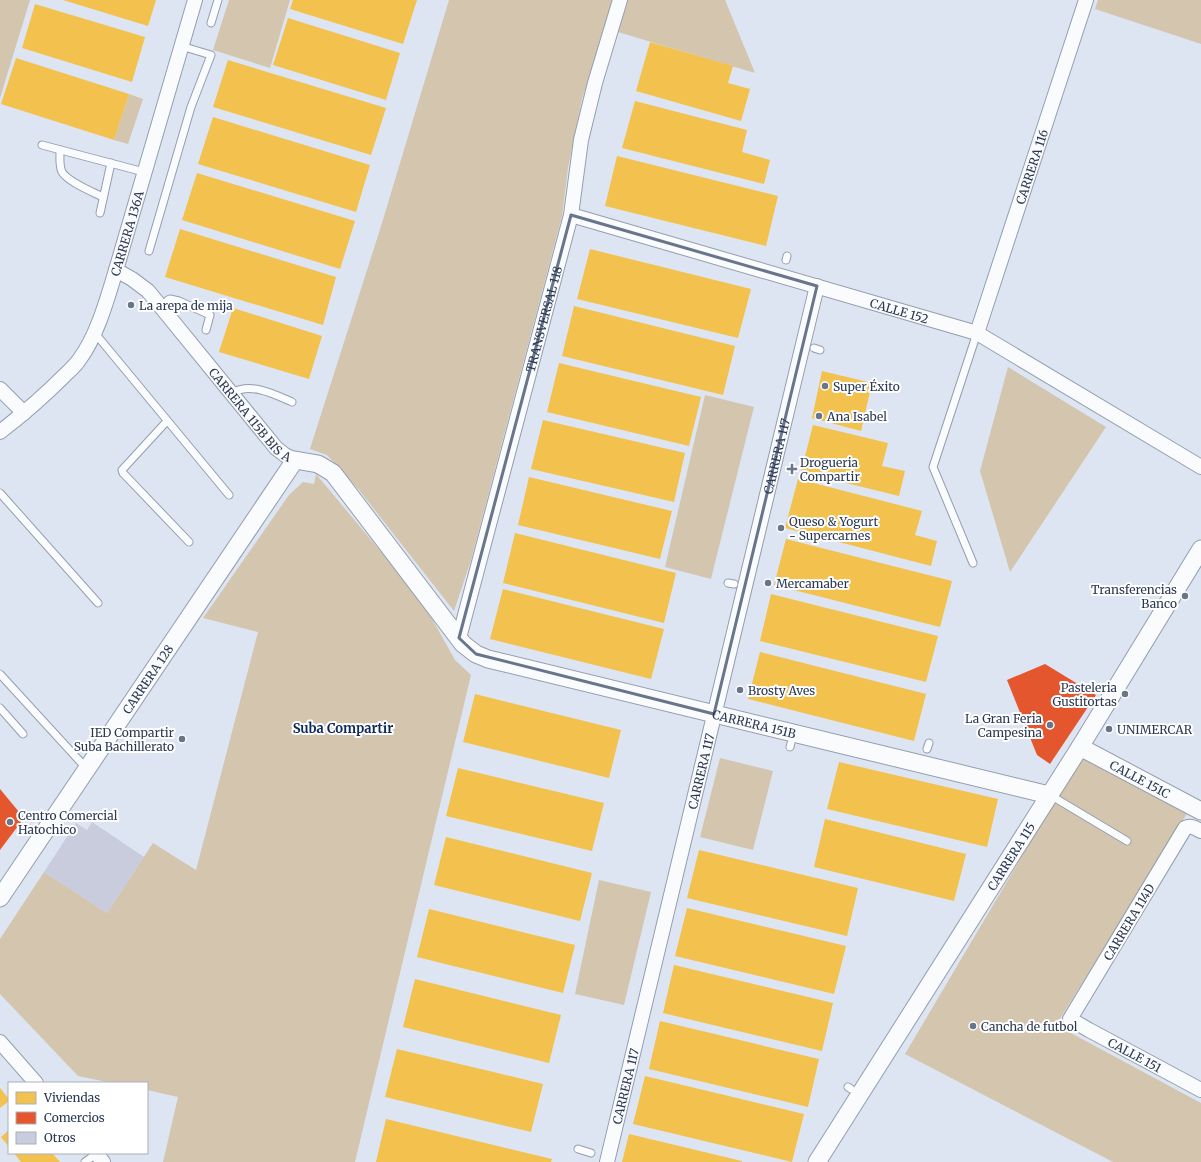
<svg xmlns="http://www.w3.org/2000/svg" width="1201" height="1162" font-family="Merriweather,serif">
  <rect width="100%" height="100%" fill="#dde5f3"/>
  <!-- green -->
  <g fill="#d3c5ae">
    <polygon points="0,0 30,0 0,98"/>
    <polygon points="229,0 290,0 270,68 213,50"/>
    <polygon points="449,0 614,0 582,99 568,168 562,216 471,560 454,611 359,490 338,467 327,455 310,449 382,223"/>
    <polygon points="628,0 725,0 755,73 618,32"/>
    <polygon points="1098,0 1201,0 1201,44 1095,9"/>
    <polygon points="129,94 143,99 128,144 114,140"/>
    <polygon points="1008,367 1106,427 1010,572 980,471"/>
    <polygon points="705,395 754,407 711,579 665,567"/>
    <polygon points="316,474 422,601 455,660 471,675 355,1162 163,1162 178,1097 147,1090 147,1083 112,1083 78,1076 0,994 0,939 44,872 107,913 153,843 196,870 258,632 203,618 289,495 303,482 314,484"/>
    <polygon points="1082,755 1188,812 1056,1025 1201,1103 1201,1162 1113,1162 905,1054"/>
    <polygon points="720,758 773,771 753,850 700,837"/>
    <polygon points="599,880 651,892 624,1005 575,994"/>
  </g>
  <!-- homes -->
  <g fill="#f2c14e">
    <polygon points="63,0 156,0 148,26"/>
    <polygon points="293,0 417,0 403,44 290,9"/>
    <polygon points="35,4 145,37 132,82 22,48"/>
    <polygon points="288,18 400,53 386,100 273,65"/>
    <polygon points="650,42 733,66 728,83 750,89 741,121 636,91"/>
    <polygon points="16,58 129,94 114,140 1,104"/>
    <polygon points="228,60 386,108 371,155 213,107"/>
    <polygon points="635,101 747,130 742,152 770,160 764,184 622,148"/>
    <polygon points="213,117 370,165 356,212 198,164"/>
    <polygon points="617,156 778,196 766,246 605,206"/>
    <polygon points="197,173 355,221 340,269 182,220"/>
    <polygon points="180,229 336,277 323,325 165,277"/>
    <polygon points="590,249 751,289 738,338 577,299"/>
    <polygon points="574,306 735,346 723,395 562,356"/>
    <polygon points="233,308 322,336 309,379 219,352"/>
    <polygon points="559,363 701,397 689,446 547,412"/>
    <polygon points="822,371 872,383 861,431 812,418"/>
    <polygon points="543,420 685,453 674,502 531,469"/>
    <polygon points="813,425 888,443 882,466 905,471 899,496 801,472"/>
    <polygon points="529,477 672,511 660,559 518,525"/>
    <polygon points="798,479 922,511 915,535 937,541 931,566 785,528"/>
    <polygon points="515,533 676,573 664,623 503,583"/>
    <polygon points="786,539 952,581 940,627 774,585"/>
    <polygon points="503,589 664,629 651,679 490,639"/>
    <polygon points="771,594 938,636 926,682 760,641"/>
    <polygon points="760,652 926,694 914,741 748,699"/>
    <polygon points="475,694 621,730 609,778 463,742"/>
    <polygon points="839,762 998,799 987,847 827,809"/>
    <polygon points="458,768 604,803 592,851 446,816"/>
    <polygon points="825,819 966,854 954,901 814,867"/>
    <polygon points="446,837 592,873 580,921 434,885"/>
    <polygon points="699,850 858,888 847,936 687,898"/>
    <polygon points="687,908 846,946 834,994 675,956"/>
    <polygon points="429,909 575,945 563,993 417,957"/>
    <polygon points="674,965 833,1003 822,1051 663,1013"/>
    <polygon points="415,979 561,1015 549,1063 403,1027"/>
    <polygon points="660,1021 819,1059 808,1107 649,1069"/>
    <polygon points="397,1049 543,1084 531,1132 385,1097"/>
    <polygon points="645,1076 804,1114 792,1162 633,1124"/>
    <polygon points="0,1088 9,1099 9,1101 0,1108"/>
    <polygon points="386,1119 552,1159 551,1162 376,1162"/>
    <polygon points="9,1130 9,1147 1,1137"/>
    <polygon points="629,1134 742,1161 742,1162 622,1162"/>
    <polygon points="14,1153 52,1153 60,1162 21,1162"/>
  </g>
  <!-- shops -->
  <g fill="#e4572e">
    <polygon points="1045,664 1096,695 1050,764 1037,755 1007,680"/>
    <polygon points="0,789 24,818 0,850"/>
  </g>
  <!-- building -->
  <polygon fill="#c8ccdc" points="92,822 144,857 107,913 44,872 76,823 87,830"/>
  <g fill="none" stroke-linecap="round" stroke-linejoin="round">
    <!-- service casing -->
    <g stroke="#949eae" stroke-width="9">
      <g id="service">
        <polyline points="211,23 218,0"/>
        <polyline points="42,145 144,172"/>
        <path d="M60,150C60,157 59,166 62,172C68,182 93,192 103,197"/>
        <polyline points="100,213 111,163"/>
        <polyline points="149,251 191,107 211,55 181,46"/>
        <polyline points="786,260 787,256"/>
        <polyline points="161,307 168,300 170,299 179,301 210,315 206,330"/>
        <polyline points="94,332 229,495"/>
        <polyline points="814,348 820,350"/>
        <path d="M232,393C251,382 274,394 292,402"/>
        <polyline points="167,421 122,470 123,473 189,542"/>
        <polyline points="0,493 98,603"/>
        <polyline points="973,563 933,467 977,333"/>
        <polyline points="728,583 734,584"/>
        <polyline points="0,674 87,769"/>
        <polyline points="0,708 23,734"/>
        <polyline points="790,747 791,743"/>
        <polyline points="927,749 929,743"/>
        <polyline points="1050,795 1127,841"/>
        <polyline points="848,1087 851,1089"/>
        <polyline points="578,1149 591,1153"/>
        <polyline points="85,1162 96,1154"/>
      </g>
    </g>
    <!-- minor casing -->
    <g stroke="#949eae" stroke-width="16">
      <g id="minor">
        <path id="s1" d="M571,215L977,333L1201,467"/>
        <path id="s2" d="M116,270L132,279L148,291L276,448L285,455L295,460"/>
        <path id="s3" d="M977,333L1086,0"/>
        <polyline points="0,389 24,413"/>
        <path id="s4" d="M0,432C22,415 44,396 64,376C69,371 75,366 79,360C97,336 107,300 116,270L195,0"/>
        <path id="s5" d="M459,638L571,215L581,140L595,83L620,0"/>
        <path id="s6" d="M1201,831C1195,828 1191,825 1185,828L1070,1019L1089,1030L1201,1090"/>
        <polyline points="0,1042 36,1083"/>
        <polyline points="96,1153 103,1162"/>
        <path id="s7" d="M607,1162L817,286"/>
      </g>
    </g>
    <!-- tertiary casing -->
    <g stroke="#949eae" stroke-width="19">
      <g id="tertiary">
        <path id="s8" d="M1080,747L1201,811"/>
        <path id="s9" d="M0,898L295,460L318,464L333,473L463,644L476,654L488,659L1049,795"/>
        <path id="s10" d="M817,1162L1080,747L1201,549"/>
      </g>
    </g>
    <!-- service -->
    <use href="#service" stroke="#fafbfd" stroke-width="7"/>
    <!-- minor -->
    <use href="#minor" stroke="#fafbfd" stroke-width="14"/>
    <!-- tertiary -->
    <use href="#tertiary" stroke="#fafbfd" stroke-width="17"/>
  </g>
  <!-- marked area -->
  <path fill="none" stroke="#69758a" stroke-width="3" stroke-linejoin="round" d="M571,215L817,286L714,714L476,654L459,638Z"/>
  <!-- markers -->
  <g fill="#69758a" stroke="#fff" stroke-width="1.5">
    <circle cx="131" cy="305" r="4"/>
    <circle cx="825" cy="386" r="4"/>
    <circle cx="819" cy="416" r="4"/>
    <path d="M790 463h4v4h4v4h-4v4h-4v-4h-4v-4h4z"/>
    <circle cx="781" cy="528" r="4"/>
    <circle cx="768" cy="583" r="4"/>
    <circle cx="1185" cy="596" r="4"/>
    <circle cx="740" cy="690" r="4"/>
    <circle cx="1125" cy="694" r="4"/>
    <circle cx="1050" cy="725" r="4"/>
    <circle cx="1109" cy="729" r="4"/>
    <circle cx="182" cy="739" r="4"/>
    <circle cx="10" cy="822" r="4"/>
    <circle cx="973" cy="1026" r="4"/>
  </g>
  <g text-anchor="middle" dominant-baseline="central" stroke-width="4" stroke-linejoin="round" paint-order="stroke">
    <!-- street labels -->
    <g font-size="12" fill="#2a3851" stroke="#fff">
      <text stroke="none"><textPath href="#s3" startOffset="175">CARRERA 116</textPath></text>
      <text stroke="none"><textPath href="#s4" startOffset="243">CARRERA 136A</textPath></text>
      <text stroke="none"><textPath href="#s1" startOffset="342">CALLE 152</textPath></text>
      <text stroke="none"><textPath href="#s5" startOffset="330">TRANSVERSAL 118</textPath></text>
      <text stroke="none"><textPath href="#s2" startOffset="199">CARRERA 115B BIS A</textPath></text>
      <text stroke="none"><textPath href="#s7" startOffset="726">CARRERA 117</textPath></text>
      <text stroke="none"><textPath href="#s9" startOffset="264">CARRERA 128</textPath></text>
      <text stroke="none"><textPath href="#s9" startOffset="1087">CARRERA 151B</textPath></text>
      <text stroke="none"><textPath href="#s7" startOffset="402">CARRERA 117</textPath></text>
      <text stroke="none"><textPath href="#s8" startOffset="68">CALLE 151C</textPath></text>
      <text stroke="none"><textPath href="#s10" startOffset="362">CARRERA 115</textPath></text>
      <text transform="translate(1129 922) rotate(-59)">CARRERA 114D</text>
      <text stroke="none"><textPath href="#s6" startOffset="314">CALLE 151</textPath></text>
      <text stroke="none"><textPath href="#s7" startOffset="78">CARRERA 117</textPath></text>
    </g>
    <!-- poi labels -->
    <g font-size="12" fill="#2a3851" stroke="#fff" text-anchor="start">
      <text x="139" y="305">La arepa de mija</text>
      <text x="833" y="386">Super Éxito</text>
      <text x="827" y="416">Ana Isabel</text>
      <text x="800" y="462">Drogueria<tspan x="800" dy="14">Compartir</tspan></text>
      <text x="789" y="521">Queso &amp; Yogurt<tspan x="789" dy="14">- Supercarnes</tspan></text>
      <text x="776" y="583">Mercamaber</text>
      <text x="1177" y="589" text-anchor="end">Transferencias<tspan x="1177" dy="14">Banco</tspan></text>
      <text x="1117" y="687" text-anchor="end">Pasteleria<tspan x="1117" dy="14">Gustitortas</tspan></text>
      <text x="748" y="690">Brosty Aves</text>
      <text x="1042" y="718" text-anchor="end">La Gran Feria<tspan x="1042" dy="14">Campesina</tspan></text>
      <text x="1117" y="729">UNIMERCAR</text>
      <text x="174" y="732" text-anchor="end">IED Compartir<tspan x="174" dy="14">Suba Bachillerato</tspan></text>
      <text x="18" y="815">Centro Comercial<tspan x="18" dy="14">Hatochico</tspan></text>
      <text x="981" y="1026">Cancha de futbol</text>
    </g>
    <!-- neighbourhood labels -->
    <g font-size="13" font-weight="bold" fill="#0c2959" stroke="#fff">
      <text x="343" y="728">Suba Compartir</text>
    </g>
  </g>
  <!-- legend -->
  <rect x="8" y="1082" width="140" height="72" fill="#ffffff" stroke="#aaafb9"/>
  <rect x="16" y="1092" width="20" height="12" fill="#f2c14e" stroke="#aaafb9"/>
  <text x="44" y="1102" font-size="12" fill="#2a3851">Viviendas</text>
  <rect x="16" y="1112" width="20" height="12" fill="#e4572e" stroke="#aaafb9"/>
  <text x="44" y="1122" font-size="12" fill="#2a3851">Comercios</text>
  <rect x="16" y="1132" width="20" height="12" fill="#c8ccdc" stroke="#aaafb9"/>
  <text x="44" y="1142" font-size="12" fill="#2a3851">Otros</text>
</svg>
